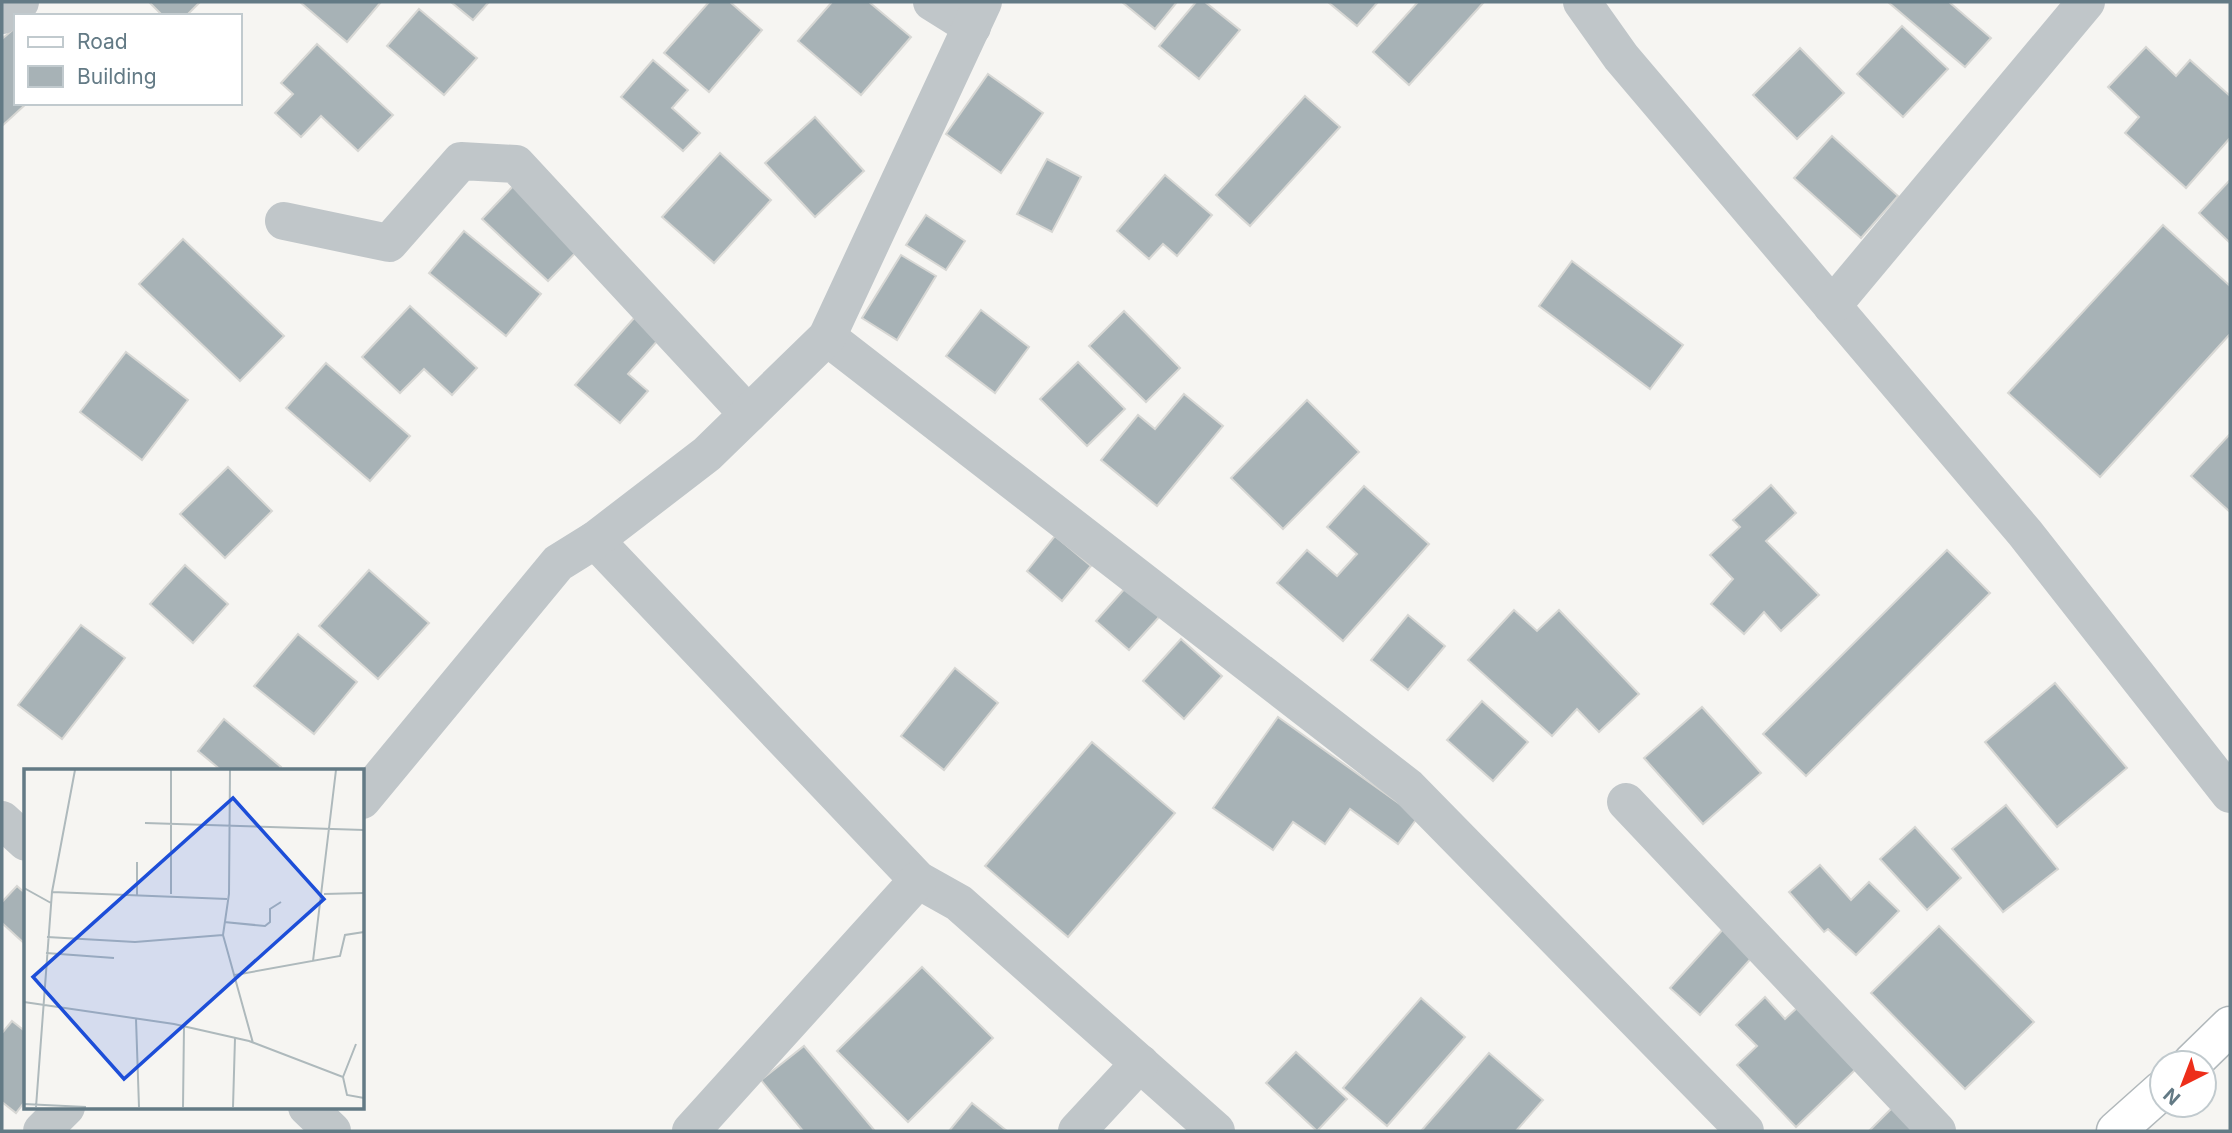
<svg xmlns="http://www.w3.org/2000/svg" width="2232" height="1133" font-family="Inter,sans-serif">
  <rect width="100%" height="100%" fill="#f6f5f2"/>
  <!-- building -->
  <g fill="#a7b2b6" stroke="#d7d7d4" stroke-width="2">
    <polygon points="149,2 200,2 186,16 163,16"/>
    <polygon points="300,2 381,2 347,42"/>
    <polygon points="451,2 489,2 473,20"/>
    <polygon points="709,2 730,2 762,30 709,92 664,53"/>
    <polygon points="832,2 869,2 911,37 861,95 798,41"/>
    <polygon points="1122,2 1177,2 1155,29"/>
    <polygon points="1196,2 1205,2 1240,30 1199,79 1159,46"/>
    <polygon points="1328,2 1378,2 1357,26"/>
    <polygon points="1418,2 1484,2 1409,85 1373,52"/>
    <polygon points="1888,2 1949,2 1991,38 1965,67"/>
    <polygon points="419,9 477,58 444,95 387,46"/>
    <polygon points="1902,26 1948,69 1903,117 1857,74"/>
    <polygon points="16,27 16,103 27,103 2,126 2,39"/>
    <polygon points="317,44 393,115 358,151 321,116 301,137 275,113 293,94 281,83"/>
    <polygon points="2146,47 2176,76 2190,60 2230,96 2230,138 2186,188 2125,133 2139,117 2108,87"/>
    <polygon points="1800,48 1844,93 1797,139 1753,95"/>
    <polygon points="653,60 688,90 672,108 700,133 683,151 621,97"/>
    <polygon points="988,74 1043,113 1001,173 946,134"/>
    <polygon points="1305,96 1340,127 1250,226 1216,195"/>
    <polygon points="815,117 864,171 815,217 765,163"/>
    <polygon points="1832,136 1898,196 1861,238 1794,178"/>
    <polygon points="720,153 771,200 714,263 662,217"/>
    <polygon points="1047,159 1081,177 1052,232 1017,214"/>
    <polygon points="1165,175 1212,215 1177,256 1163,244 1149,259 1117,231"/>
    <polygon points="2230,180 2230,243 2199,213"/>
    <polygon points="518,181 584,244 548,281 482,219"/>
    <polygon points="926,215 965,241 946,270 906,245"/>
    <polygon points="2163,225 2230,286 2230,334 2100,477 2008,393"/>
    <polygon points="464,231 541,294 506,336 429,273"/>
    <polygon points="183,239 284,336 240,381 139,284"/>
    <polygon points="901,255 936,276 897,340 862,318"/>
    <polygon points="1572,261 1683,345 1650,389 1539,306"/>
    <polygon points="410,306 477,368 452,395 424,369 400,393 362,357"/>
    <polygon points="981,310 1029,347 995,393 946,356"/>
    <polygon points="1124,311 1180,368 1146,402 1089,346"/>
    <polygon points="635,317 659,339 628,374 648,391 620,423 575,385"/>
    <polygon points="126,352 188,400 142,460 80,412"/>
    <polygon points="1078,362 1125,409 1087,446 1040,399"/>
    <polygon points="326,363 410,436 370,481 286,408"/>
    <polygon points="1184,394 1223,426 1157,506 1101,460 1138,415 1155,429"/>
    <polygon points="1307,400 1359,452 1283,529 1231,478"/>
    <polygon points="2230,434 2230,512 2191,476"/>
    <polygon points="228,467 272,511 225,558 180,514"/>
    <polygon points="1771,485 1796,513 1766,541 1819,595 1781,631 1764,612 1744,634 1711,604 1733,579 1710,555 1740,527 1733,520"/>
    <polygon points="1364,486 1429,544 1343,641 1277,583 1307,550 1337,576 1357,554 1327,527"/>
    <polygon points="1055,536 1091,566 1062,601 1027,571"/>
    <polygon points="1947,550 1990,593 1806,776 1763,734"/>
    <polygon points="185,565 228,604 193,643 150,604"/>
    <polygon points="369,570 429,623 378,679 319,626"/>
    <polygon points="1127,586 1160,616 1129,650 1096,621"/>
    <polygon points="1514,610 1537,631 1559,610 1639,694 1599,732 1577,709 1552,736 1468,660"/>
    <polygon points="1408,615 1445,646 1408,690 1371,660"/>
    <polygon points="81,625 125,658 62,739 18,705"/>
    <polygon points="298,634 357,682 314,734 254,686"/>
    <polygon points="1181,639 1222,676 1184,719 1143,681"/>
    <polygon points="955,668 998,703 944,770 901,736"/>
    <polygon points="2055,683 2127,768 2057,827 1985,742"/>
    <polygon points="1482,701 1528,742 1493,781 1447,740"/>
    <polygon points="1702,707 1761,773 1703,824 1644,758"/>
    <polygon points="1278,717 1418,817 1398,844 1350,809 1325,844 1293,822 1273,850 1213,808"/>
    <polygon points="224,719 281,767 278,771 222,771 198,751"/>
    <polygon points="1092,742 1175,813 1068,937 985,866"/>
    <polygon points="2006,805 2058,869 2003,912 1952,849"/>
    <polygon points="1915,827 1961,878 1927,910 1880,859"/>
    <polygon points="1820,865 1851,900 1869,882 1899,911 1856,955 1828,929 1824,932 1789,892"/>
    <polygon points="17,886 26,894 26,945 2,923 2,902"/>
    <polygon points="1939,926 2034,1022 1965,1089 1871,993"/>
    <polygon points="1725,927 1755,954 1700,1015 1670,988"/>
    <polygon points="922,967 993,1038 908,1122 837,1051"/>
    <polygon points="1765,997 1785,1019 1798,1007 1856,1069 1796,1127 1737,1065 1757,1046 1736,1025"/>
    <polygon points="1421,998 1465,1037 1387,1126 1343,1088"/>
    <polygon points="12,1021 26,1032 26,1100 16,1113 2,1102 2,1033"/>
    <polygon points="804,1046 875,1131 803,1131 761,1080"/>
    <polygon points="1296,1052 1347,1099 1317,1131 1266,1083"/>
    <polygon points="1489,1053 1543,1100 1516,1131 1421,1131"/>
    <polygon points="972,1103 1007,1131 949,1131"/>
    <polygon points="1894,1106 1920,1131 1869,1131"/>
  </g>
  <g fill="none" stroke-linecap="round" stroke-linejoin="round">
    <!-- major casing -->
    <g stroke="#b1b8bb" stroke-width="41">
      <g id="major">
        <polyline points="2192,1063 2230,1026"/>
        <polyline points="2116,1131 2162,1090"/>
      </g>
    </g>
    <!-- minor -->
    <g stroke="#c0c6c9" stroke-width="38">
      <polyline points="932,2 972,27"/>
      <polyline points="1582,2 1621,57 2025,533 2230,794"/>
      <polyline points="2,15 20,2"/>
      <polyline points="284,221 389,243 461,161 516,164 748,414"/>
      <polyline points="1832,306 2086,2"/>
      <polyline points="827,337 1408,787 1745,1131"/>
      <polyline points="595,540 918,880 959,903 1216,1131"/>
      <polyline points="362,800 558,563 595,540 707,454 827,337 983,2"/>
      <polyline points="1626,802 1937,1131"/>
      <polyline points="2,820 26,842"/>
      <polyline points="307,1107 332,1131"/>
      <polyline points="42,1131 66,1107"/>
      <polyline points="691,1131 918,880"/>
      <polyline points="1077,1131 1140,1063"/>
    </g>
    <!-- major -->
    <use href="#major" stroke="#fff" stroke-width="38"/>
  </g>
  <!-- overview -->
  <g transform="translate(24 769)">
    <rect width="340" height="340" fill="#f6f5f2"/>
    <path fill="none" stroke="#aeb9bc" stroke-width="2" d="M147,1V125M206,1L205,125L199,166L229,274M121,54L340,61M0,119L27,134M28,123L203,130M300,125L340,124M113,127V93M200,153L241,157L246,153V140L257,133M23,168L111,173L199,166M22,184L90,189M289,192L312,1M211,206L316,187L321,166L340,163M0,233L150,255L225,272L319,308L323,326L340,329M112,250L115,338M319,308L332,275M0,335L62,338M12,338L28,123L51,1M159,338L160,257M209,338L211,269"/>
    <path fill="#1d4ed8" fill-opacity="0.15" stroke="#1d4ed8" stroke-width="3.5" d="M209,29L300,130L100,310L9,208Z"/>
    <rect width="340" height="340" fill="none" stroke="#637a85" stroke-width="3.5"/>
  </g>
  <!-- border -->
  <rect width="2232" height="1133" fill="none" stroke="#637a85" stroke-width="7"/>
  <!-- legend -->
  <rect x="14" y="14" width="228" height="91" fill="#ffffff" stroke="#c1cace" stroke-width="2"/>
  <rect x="28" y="37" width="35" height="10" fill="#ffffff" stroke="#c1cace" stroke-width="2"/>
  <text x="77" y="49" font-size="21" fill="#637a85">Road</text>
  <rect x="28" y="66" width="35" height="21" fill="#a7b2b6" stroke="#c1cace" stroke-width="2"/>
  <text x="77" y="84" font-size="21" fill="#637a85">Building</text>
  <!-- north arrow -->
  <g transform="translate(2183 1084) rotate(222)"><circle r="33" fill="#ffffff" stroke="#c1cace" stroke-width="2"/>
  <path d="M0-5L12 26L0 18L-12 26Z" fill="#ed2e1a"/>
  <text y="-10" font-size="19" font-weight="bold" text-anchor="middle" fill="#637a85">N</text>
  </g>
</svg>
